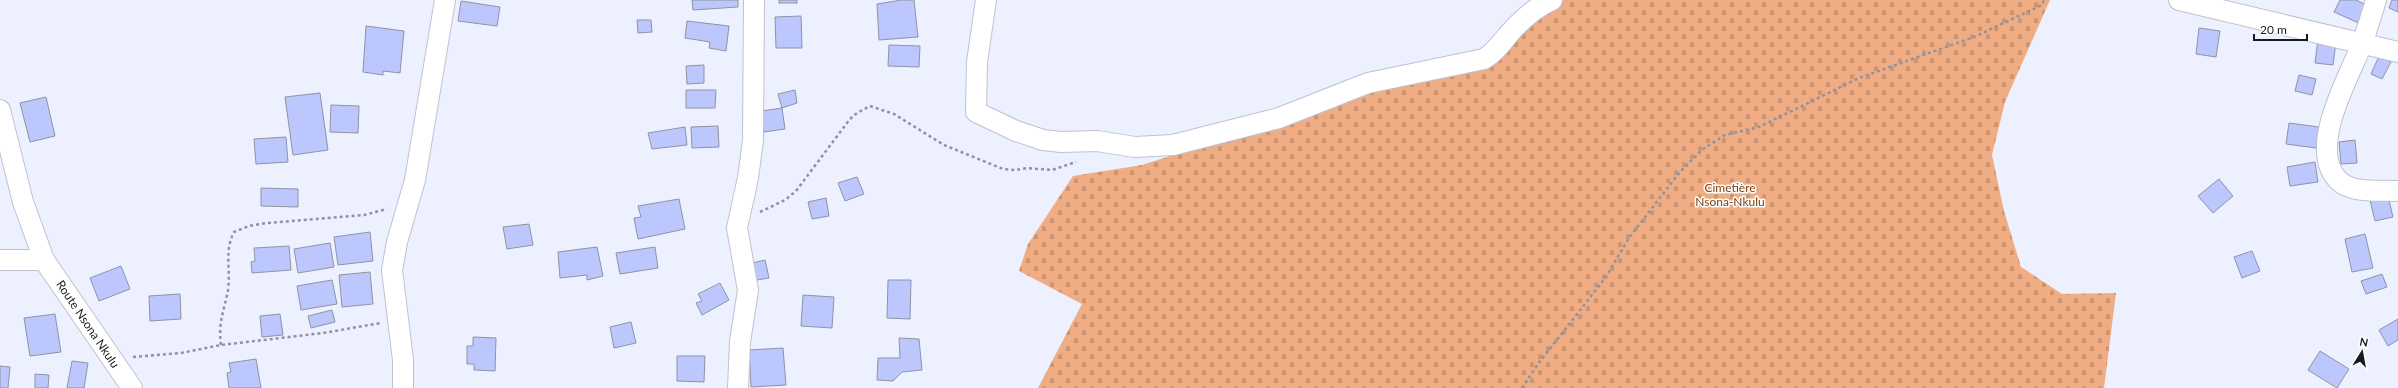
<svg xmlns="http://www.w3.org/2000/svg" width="2398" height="388" font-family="Lato,sans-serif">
  <defs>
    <pattern id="cemetery-stones" width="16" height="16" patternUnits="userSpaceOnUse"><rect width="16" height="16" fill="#f0ad83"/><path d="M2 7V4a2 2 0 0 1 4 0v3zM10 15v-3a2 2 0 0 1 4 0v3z" fill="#cd9471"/></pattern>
  </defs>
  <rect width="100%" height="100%" fill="#edf0ff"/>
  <!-- cemetery -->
  <polygon fill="url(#cemetery-stones)" points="1561,0 2050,0 2005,102 1992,155 2004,211 2021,267 2062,294 2116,293 2104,388 1038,388 1082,304 1019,271 1028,244 1073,176 1142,165 1390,86 1488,64 1535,19"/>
  <!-- building -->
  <g fill="#bcc7fe" stroke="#9093a1">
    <polygon points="692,0 738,0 738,7 693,10"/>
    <rect x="779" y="0" width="18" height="3"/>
    <polygon points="902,0 914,0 918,37 879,40 877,4"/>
    <polygon points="2340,0 2356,0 2369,6 2361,24 2334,12"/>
    <polygon points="2392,0 2398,0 2398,12 2389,8"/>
    <polygon points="461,1 500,7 497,26 458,21"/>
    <polygon points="801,16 802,48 776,48 775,17"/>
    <polygon points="637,20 651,20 652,32 638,33"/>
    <polygon points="687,21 729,26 726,51 709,48 710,42 685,38"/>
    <polygon points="366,26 404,31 400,73 383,71 383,75 363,72"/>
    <polygon points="2199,28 2220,31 2216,57 2196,54"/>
    <polygon points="2318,39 2336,42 2333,65 2315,63"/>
    <polygon points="889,45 920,46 919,67 888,66"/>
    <polygon points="2379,56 2391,62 2382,79 2371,74"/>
    <polygon points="704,65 704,83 687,84 686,66"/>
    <polygon points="2299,75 2316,79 2312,95 2295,91"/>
    <polygon points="686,90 716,90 715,108 686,108"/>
    <polygon points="795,90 797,103 782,108 778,94"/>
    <polygon points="320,93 328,150 293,155 285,97"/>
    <polygon points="46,97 55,136 30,142 20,103"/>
    <polygon points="331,105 359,106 358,133 330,132"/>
    <polygon points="782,108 785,129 764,132 761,111"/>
    <polygon points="2289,123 2319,127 2316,148 2286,144"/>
    <polygon points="718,126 719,147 692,148 691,127"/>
    <polygon points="685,127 687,145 652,149 648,133"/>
    <polygon points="286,137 288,162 256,164 254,139"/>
    <polygon points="2355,140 2357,163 2341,164 2339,142"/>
    <polygon points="2315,162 2318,182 2290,186 2287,167"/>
    <polygon points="857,177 864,194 845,201 838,183"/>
    <polygon points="2219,179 2233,196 2213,213 2198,196"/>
    <polygon points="261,188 298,189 298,207 261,206"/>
    <polygon points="2388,196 2393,217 2375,221 2370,200"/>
    <polygon points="826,198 829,216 812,219 808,202"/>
    <polygon points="679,199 685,229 638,239 634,218 641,217 638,206"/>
    <polygon points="529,224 533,245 507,249 503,227"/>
    <polygon points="370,232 373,261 338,265 334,237"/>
    <polygon points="2365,234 2373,268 2352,272 2345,239"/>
    <polygon points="330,243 334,267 298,273 294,249"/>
    <polygon points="289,246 291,270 252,273 251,262 255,261 254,248"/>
    <polygon points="597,247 603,276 587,280 587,275 560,278 558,252"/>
    <polygon points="655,247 658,268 620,274 616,253"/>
    <polygon points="2252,251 2260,271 2242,278 2234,257"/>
    <polygon points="765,260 769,278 751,281 748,264"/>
    <polygon points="121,266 130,289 99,301 90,278"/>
    <polygon points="370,272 373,304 342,307 339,275"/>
    <polygon points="2382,274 2387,287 2366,294 2361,281"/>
    <polygon points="332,280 337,304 301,310 297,286"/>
    <polygon points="888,280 911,280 910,319 887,318"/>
    <polygon points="720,283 729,300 702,315 696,303 702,301 698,294"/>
    <polygon points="180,294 181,319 150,321 149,296"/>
    <polygon points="803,295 834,297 832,328 801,326"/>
    <polygon points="332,310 335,322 311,328 308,316"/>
    <polygon points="55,314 61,352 30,356 24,318"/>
    <polygon points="280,314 283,335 262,337 260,316"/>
    <polygon points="2398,319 2398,340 2388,346 2379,330"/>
    <polygon points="631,322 636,343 614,348 610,327"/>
    <polygon points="473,337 496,338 495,371 474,370 474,364 467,364 467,346 473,346"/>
    <polygon points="899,338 919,339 922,370 902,372 893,381 877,380 878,358 900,358"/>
    <polygon points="783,348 786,385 751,387 749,350"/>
    <polygon points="2320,351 2349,369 2337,388 2308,370"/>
    <polygon points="677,356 705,356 704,382 677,381"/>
    <polygon points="256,359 261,388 229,388 227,373 231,372 229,363"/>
    <polygon points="72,361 88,363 84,388 67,388"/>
    <polygon points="0,366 10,367 8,388 0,388"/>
    <polygon points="35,374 49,375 48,388 35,388"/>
  </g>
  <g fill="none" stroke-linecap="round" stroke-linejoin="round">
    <!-- minor casing -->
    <g stroke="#bec2d0" stroke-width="22">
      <g id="minor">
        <path d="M986,0L977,62L976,112L1016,131L1043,140L1061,142L1097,141L1135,147L1173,145L1279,118L1368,83L1484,59C1494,53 1501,44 1508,35C1520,21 1536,7 1552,0"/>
        <polyline points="2179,0 2398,52"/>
        <path d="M2376,0C2372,14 2367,29 2362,44C2349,77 2306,150 2339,181C2353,194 2381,190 2398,191"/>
        <polyline points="0,110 23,202 44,260 132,388"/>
        <polyline points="0,260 44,260"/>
        <polyline points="403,388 403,360 392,270 397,242 415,180 445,0"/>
        <polyline points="738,388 740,342 748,290 737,228 748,178 753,140 754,0"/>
      </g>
    </g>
    <!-- path -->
    <g stroke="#90939e" stroke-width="2.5" stroke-dasharray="3 3" stroke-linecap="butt">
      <polyline points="760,212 785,200 796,191 850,119 857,113 870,106 894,114 944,145 1003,169 1015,170 1027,168 1052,170 1076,162"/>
      <path d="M221,345C218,321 224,312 228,290C231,269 224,251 234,232L249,226L267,223L364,215L387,209"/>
      <polyline points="133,357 181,353 221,345 323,333 381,323"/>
      <polyline points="1522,388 1538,364 1606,277 1629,238 1679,173 1703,149 1725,135 1759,127 1859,78 1974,37 2042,5 2044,0"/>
    </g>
    <!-- minor -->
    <use href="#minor" stroke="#fff" stroke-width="20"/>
  </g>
  <g text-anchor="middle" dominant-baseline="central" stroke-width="3" stroke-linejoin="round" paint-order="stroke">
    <!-- park labels -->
    <g font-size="12" fill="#7d4010" stroke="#fefefe">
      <text x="1730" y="187">Cimetière<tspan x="1730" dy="14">Nsona-Nkulu</tspan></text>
    </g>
    <!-- street labels -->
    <g font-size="12" fill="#191a20" stroke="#fefefe">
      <text transform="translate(88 324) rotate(56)">Route Nsona Nkulu</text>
    </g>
  </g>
  <!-- north arrow -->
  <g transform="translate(2362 352) rotate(11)" stroke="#fefefe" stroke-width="3" paint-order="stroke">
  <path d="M0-3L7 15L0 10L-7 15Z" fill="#191a20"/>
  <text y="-6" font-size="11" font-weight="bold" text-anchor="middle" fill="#191a20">N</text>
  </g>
  <!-- scale -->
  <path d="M2254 34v6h53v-6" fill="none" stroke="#191a20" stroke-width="2"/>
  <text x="2260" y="34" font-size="12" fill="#191a20" stroke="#fefefe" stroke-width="3" paint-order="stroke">20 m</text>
</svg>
